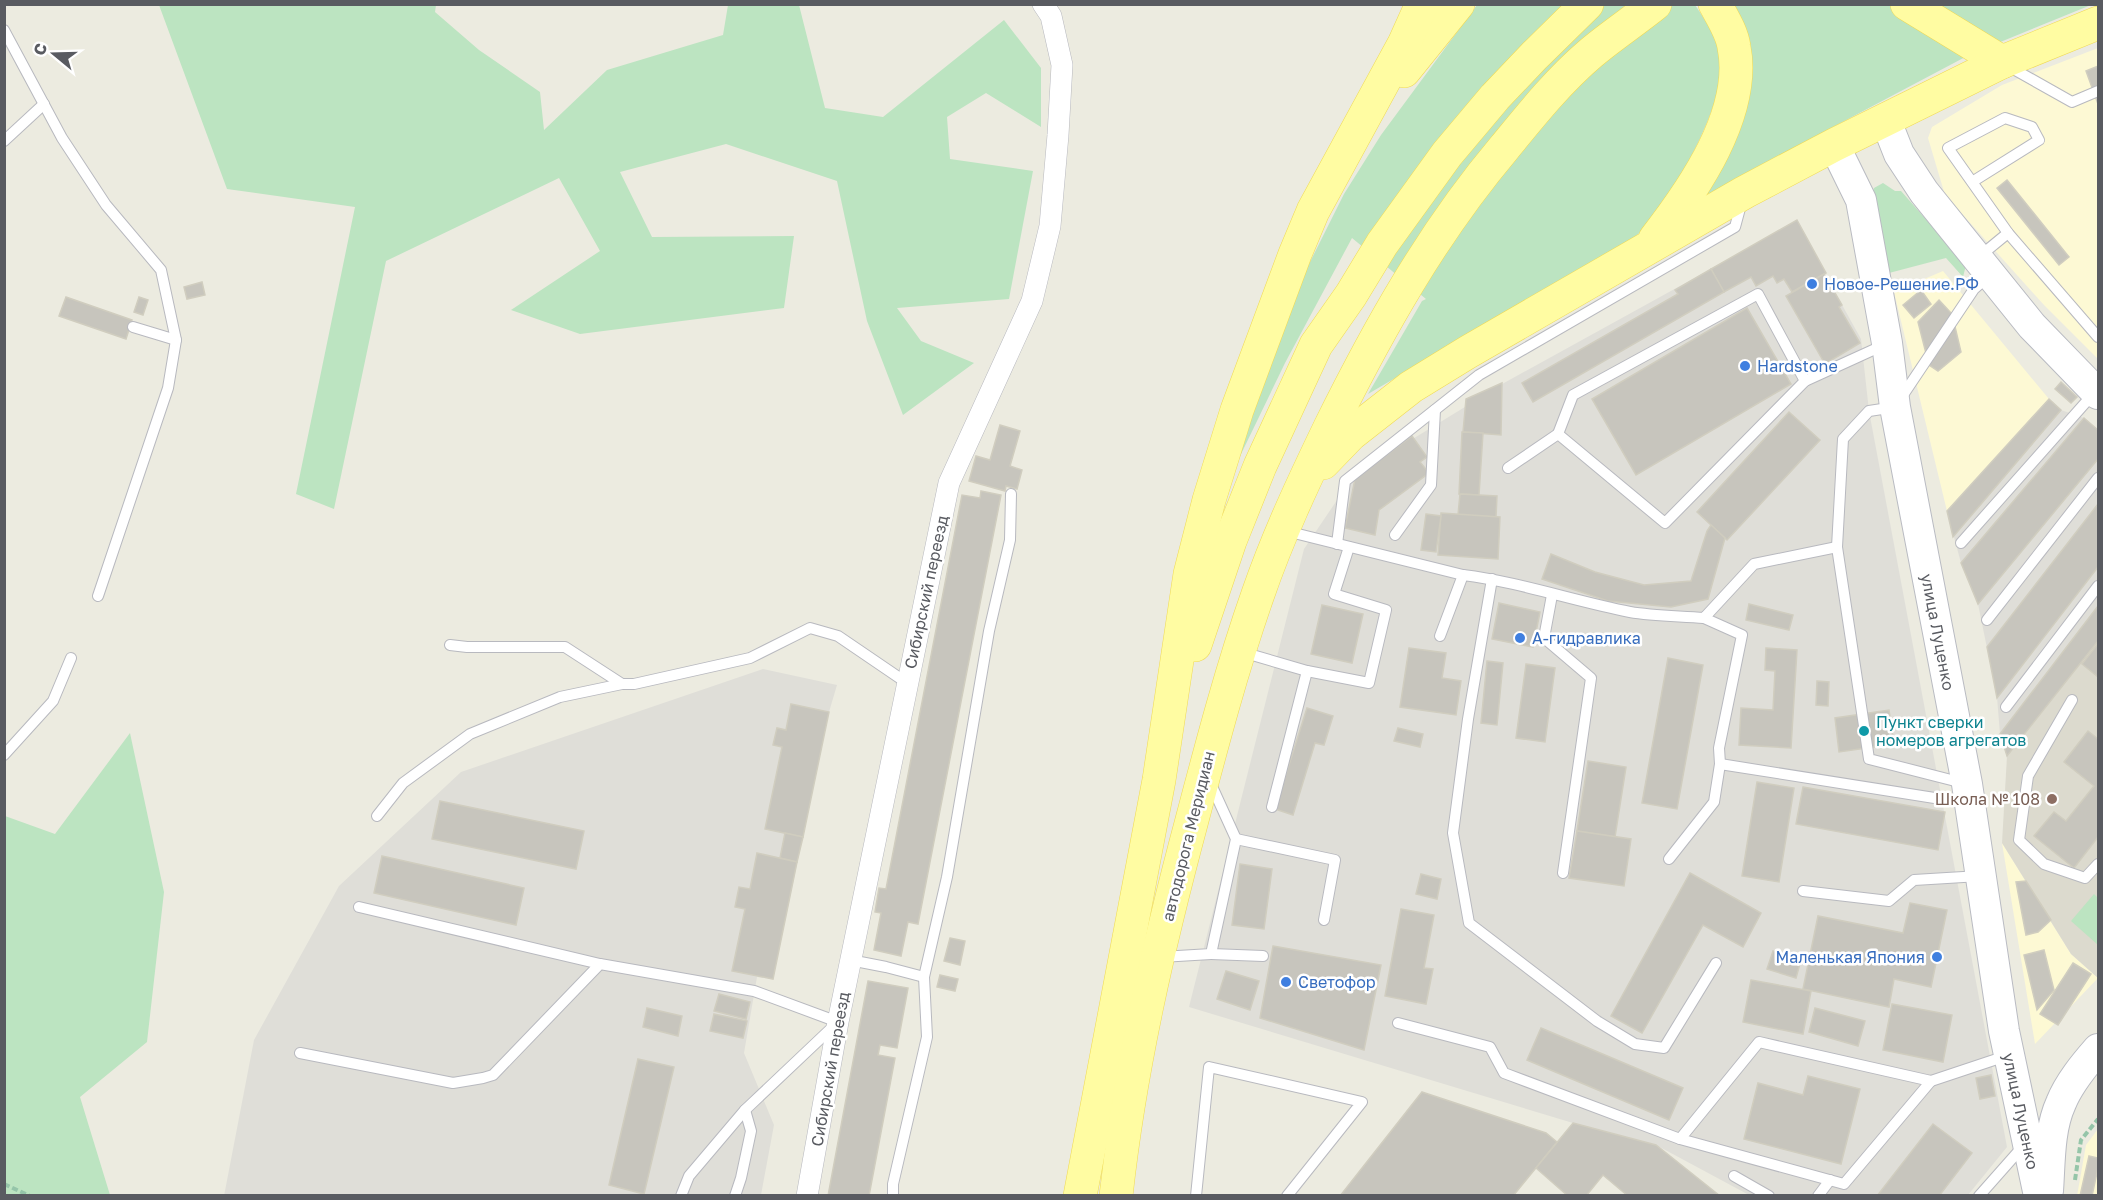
<svg xmlns="http://www.w3.org/2000/svg" width="2103" height="1200" font-family="'Golos Text',sans-serif">
  <rect width="100%" height="100%" fill="#ecebe0"/>
  <!-- commercial -->
  <g fill="#fdf9d4">
    <polygon points="2098,48 2098,359 2044,305 1945,195 1928,138 1932,127 2002,85"/>
    <polygon points="1943,271 2049,399 1947,511 1894,292"/>
    <polygon points="2002,843 2071,954 2098,978 2035,1044"/>
    <polygon points="2098,1129 2098,1195 2077,1196 2086,1145"/>
  </g>
  <!-- industrial -->
  <g fill="#dfded8">
    <polygon points="1796,222 1861,339 1869,411 2007,1147 1968,1195 1749,1195 1656,1145 1573,1123 1189,1007 1304,549 1354,475 1504,383"/>
    <polygon points="2049,399 2061,410 2084,418 2098,430 2098,641 2007,756 2000,734 1997,697 1978,604 1961,563 1947,511"/>
    <polygon points="763,669 837,685 829,712 773,979 757,977 744,1053 774,1125 761,1195 224,1196 254,1040 339,886 461,772"/>
  </g>
  <!-- education -->
  <polygon fill="#dcdace" points="2098,641 2098,978 2071,954 2002,843 2007,756"/>
  <!-- green -->
  <g fill="#bce4c1">
    <polygon points="159,5 436,5 435,12 479,50 540,92 544,130 607,70 723,35 728,5 799,5 825,108 883,117 1004,20 1041,68 1041,127 986,93 947,117 950,159 1033,171 1009,299 897,308 921,341 974,363 903,415 867,321 837,181 726,144 620,172 652,237 794,236 784,308 580,334 511,310 600,251 559,178 386,261 334,509 296,494 355,207 227,189"/>
    <path d="M1477,5H1695C1707,22 1719,41 1721,63C1725,103 1674,194 1648,225C1643,230 1637,235 1631,240L1368,394L1422,301L1426,299L1352,238L1285,363L1229,479L1307,268L1344,194L1381,135Z"/>
    <polygon points="1730,5 1889,5 1969,55 1833,127 1699,202 1709,186"/>
    <polygon points="1926,5 2091,5 1993,45"/>
    <polygon points="1883,183 1895,191 1901,191 1966,265 1963,277 1946,258 1889,273 1872,195 1874,188"/>
    <polygon points="130,733 164,892 147,1042 80,1097 110,1195 5,1195 5,816 55,834"/>
    <polygon points="2094,894 2098,898 2098,945 2071,921"/>
  </g>
  <!-- building -->
  <g fill="#c7c5bd" stroke="#d0cdbf" stroke-width="1.5">
    <polygon points="2098,66 2098,104 2086,71"/>
    <polygon points="2007,180 2069,257 2059,265 1997,188"/>
    <polygon points="1797,220 1826,273 1792,292 1784,279 1777,283 1773,276 1756,286 1751,277 1724,292 1711,269"/>
    <polygon points="1711,269 1724,292 1533,402 1522,383 1678,294 1675,290"/>
    <polygon points="1824,274 1842,305 1839,307 1860,343 1825,364 1786,296"/>
    <polygon points="202,282 205,295 187,299 184,287"/>
    <polygon points="1921,290 1931,304 1914,318 1903,305"/>
    <polygon points="66,297 132,320 126,339 59,316"/>
    <polygon points="139,297 148,300 143,315 134,312"/>
    <polygon points="1939,300 1952,314 1961,352 1938,371 1929,365 1918,322"/>
    <polygon points="1747,308 1791,384 1636,475 1592,399"/>
    <polygon points="2061,382 2077,397 2071,403 2055,389"/>
    <polygon points="1502,383 1501,435 1463,432 1466,399"/>
    <polygon points="2049,399 2061,410 1953,537 1947,511"/>
    <polygon points="1789,412 1820,440 1727,540 1697,512"/>
    <polygon points="2084,418 2098,430 2098,459 1978,604 1961,563"/>
    <polygon points="1000,425 1020,431 1010,466 1022,470 1017,489 1006,486 1005,491 969,481 976,456 990,460"/>
    <polygon points="1462,432 1483,433 1479,495 1459,494"/>
    <polygon points="1412,436 1427,457 1420,462 1429,473 1379,510 1375,535 1345,528 1355,479"/>
    <polygon points="981,491 1001,495 918,924 908,922 901,956 874,950 881,913 875,912 879,888 886,889 962,495 980,498"/>
    <polygon points="1460,494 1497,496 1496,517 1458,515"/>
    <polygon points="2098,504 2098,567 1997,698 1987,647"/>
    <polygon points="1441,513 1500,517 1498,559 1438,555"/>
    <polygon points="1426,514 1441,516 1436,552 1421,550"/>
    <polygon points="1711,525 1725,538 1708,599 1671,607 1608,601 1542,579 1551,554 1595,572 1644,585 1691,581 1707,531"/>
    <polygon points="1499,603 1540,612 1533,647 1492,639"/>
    <polygon points="1749,604 1793,615 1789,630 1746,620"/>
    <polygon points="1322,605 1363,614 1352,663 1311,654"/>
    <polygon points="2098,606 2098,641 2007,756 2000,734"/>
    <polygon points="2097,645 2098,646 2098,677 2082,664"/>
    <polygon points="1409,648 1446,653 1442,678 1461,681 1456,715 1400,707"/>
    <polygon points="1766,648 1797,650 1791,748 1739,745 1741,708 1773,710 1775,671 1765,670"/>
    <polygon points="1668,658 1703,665 1677,809 1642,803"/>
    <polygon points="1487,661 1503,663 1497,725 1481,723"/>
    <polygon points="1526,664 1555,668 1545,742 1516,738"/>
    <polygon points="1817,681 1829,682 1828,706 1816,705"/>
    <polygon points="791,704 829,712 803,837 765,829 782,747 773,745 777,728 786,730"/>
    <polygon points="1307,708 1333,716 1324,745 1315,743 1293,815 1275,809"/>
    <polygon points="1889,710 1894,744 1839,752 1835,718"/>
    <polygon points="1398,728 1423,734 1420,747 1394,741"/>
    <polygon points="2088,731 2098,739 2098,837 2074,868 2034,836 2054,812 2066,821 2094,786 2064,762"/>
    <polygon points="1588,761 1626,767 1615,837 1577,831"/>
    <polygon points="1757,782 1794,788 1779,882 1742,876"/>
    <polygon points="1803,787 1945,812 1938,850 1796,824"/>
    <polygon points="440,801 584,831 576,869 432,839"/>
    <polygon points="1577,831 1631,839 1624,886 1569,878"/>
    <polygon points="785,833 803,837 797,862 780,858"/>
    <polygon points="757,853 797,862 773,979 732,971 745,909 735,907 739,887 750,889"/>
    <polygon points="382,856 524,888 516,925 374,893"/>
    <polygon points="1240,864 1272,869 1264,929 1232,925"/>
    <polygon points="1690,873 1761,913 1743,947 1703,925 1642,1033 1611,1016"/>
    <polygon points="1421,874 1441,879 1437,899 1416,894"/>
    <polygon points="2026,881 2051,920 2038,932 2026,935 2016,882"/>
    <polygon points="1910,903 1947,910 1931,987 1894,979 1889,1007 1803,989 1818,916 1903,933"/>
    <polygon points="1401,909 1434,915 1424,968 1433,969 1426,1004 1385,996"/>
    <polygon points="950,938 965,941 960,965 944,961"/>
    <polygon points="1273,946 1381,965 1364,1050 1260,1018"/>
    <polygon points="2044,950 2054,990 2037,1010 2024,955"/>
    <polygon points="1773,951 1801,960 1796,978 1767,969"/>
    <polygon points="2073,963 2091,974 2058,1025 2040,1014"/>
    <polygon points="1226,971 1259,981 1250,1010 1217,999"/>
    <polygon points="940,975 958,979 955,991 937,987"/>
    <polygon points="1751,980 1811,991 1803,1034 1743,1022"/>
    <polygon points="868,981 908,988 897,1048 880,1045 878,1055 895,1058 869,1196 828,1196"/>
    <polygon points="719,994 750,1002 746,1019 714,1011"/>
    <polygon points="1892,1004 1952,1015 1943,1062 1883,1050"/>
    <polygon points="647,1008 682,1016 678,1036 643,1027"/>
    <polygon points="1815,1008 1865,1021 1858,1046 1809,1032"/>
    <polygon points="714,1014 747,1021 743,1038 710,1031"/>
    <polygon points="1541,1028 1683,1088 1669,1120 1527,1060"/>
    <polygon points="638,1059 674,1067 644,1194 609,1185"/>
    <polygon points="1991,1075 1995,1096 1980,1099 1976,1078"/>
    <polygon points="1808,1076 1860,1089 1841,1164 1744,1139 1758,1083 1803,1095"/>
    <polygon points="1422,1092 1546,1133 1557,1142 1513,1196 1340,1196"/>
    <polygon points="1573,1123 1656,1145 1720,1196 1628,1196 1603,1175 1586,1196 1568,1196 1536,1168"/>
    <polygon points="1933,1124 1972,1153 1939,1196 1877,1196"/>
    <polygon points="2089,1156 2098,1158 2098,1168 2092,1196 2080,1196"/>
  </g>
  <g fill="none" stroke-linecap="round" stroke-linejoin="round">
    <!-- lane casing -->
    <g stroke="#b8b9bf" stroke-width="12">
      <g id="lane">
        <polyline points="4,30 62,138 106,205 161,270 176,340 168,388 98,596"/>
        <polyline points="2008,66 2072,102 2098,91"/>
        <polyline points="4,141 44,104"/>
        <polyline points="1972,182 2039,140 2032,127 2005,118 1948,148 2008,233 2098,337"/>
        <polyline points="1980,256 2008,233"/>
        <polyline points="133,327 176,340"/>
        <polyline points="1558,434 1573,395 1758,294 1805,381"/>
        <polyline points="1508,468 1558,434 1665,523 1805,381 1884,345"/>
        <path d="M1286,531L1463,575C1519,582 1574,601 1630,612C1653,616 1679,616 1704,618L1754,564L1837,547"/>
        <polyline points="1395,535 1431,485 1435,410"/>
        <polyline points="1961,543 2094,393"/>
        <polyline points="1337,544 1345,481 1479,375 1735,227 1742,201"/>
        <polyline points="1492,579 1468,719 1453,833 1469,923 1597,1021 1635,1044 1664,1048 1716,963"/>
        <polyline points="1552,595 1544,638 1591,678 1563,873"/>
        <polyline points="1987,620 2098,478"/>
        <polyline points="1440,636 1463,575"/>
        <polyline points="450,645 467,647 565,647 622,684 634,684 750,658 810,628 838,636 907,683"/>
        <polyline points="1242,652 1307,671 1369,683 1386,610 1334,594 1349,547"/>
        <polyline points="2072,700 2028,776 2019,840 2044,864 2085,878 2098,864"/>
        <polyline points="2006,707 2098,586"/>
        <polyline points="4,755 53,701 71,658"/>
        <polyline points="1720,764 1966,803"/>
        <polyline points="1963,783 1869,759 1837,547 1843,439 1869,411 1895,407 1974,289 1990,275"/>
        <polyline points="1272,807 1307,671"/>
        <polyline points="377,816 403,783 470,734 560,697 622,684"/>
        <polyline points="1236,839 1335,860 1324,920"/>
        <polyline points="1669,859 1714,802 1720,764 1719,748 1742,635 1704,618"/>
        <polyline points="1803,891 1889,901 1914,880 1980,876"/>
        <polyline points="359,907 600,964"/>
        <polyline points="1211,954 1263,956"/>
        <polyline points="1161,957 1211,954 1236,839 1210,782"/>
        <polyline points="850,960 886,967 924,977"/>
        <polyline points="1398,1023 1490,1047 1504,1073 1680,1139 1759,1042 1931,1081 2009,1055"/>
        <polyline points="300,1053 453,1083 483,1078 493,1075 600,964 754,991 838,1022 745,1110 689,1176 681,1196"/>
        <polyline points="1680,1139 1844,1184 1931,1081"/>
        <polyline points="1734,1176 1769,1196"/>
        <polyline points="735,1196 741,1178 751,1131 745,1110"/>
        <polyline points="893,1196 893,1184 927,1037 924,977 947,877 989,631 1010,540 1011,494"/>
        <polyline points="1196,1196 1209,1067 1362,1102 1287,1196"/>
        <polyline points="1818,1196 1830,1180"/>
        <polyline points="1979,1196 2025,1144"/>
      </g>
    </g>
    <!-- street casing -->
    <g stroke="#b8b9bf" stroke-width="22">
      <polyline id="street" points="807,1196 838,1022 949,483 1032,301 1050,226 1058,135 1062,65 1051,16 1043,4"/>
    </g>
    <!-- secondary casing -->
    <g stroke="#b9bbc2" stroke-width="32">
      <g id="secondary">
        <polyline points="1886,121 1899,154 1924,192 2032,326 2098,394"/>
        <polyline points="1834,145 1861,200 1887,343 1895,407 1967,784 2004,1031 2039,1196"/>
        <path d="M2048,1191C2050,1163 2049,1129 2061,1103C2069,1083 2084,1065 2098,1049"/>
      </g>
    </g>
    <!-- primary casing -->
    <g stroke="#f0da55" stroke-width="34">
      <g id="primary">
        <polyline points="1907,4 2002,62"/>
        <polyline points="1404,71 1458,4"/>
        <path d="M1655,239C1693,190 1747,113 1734,47C1732,32 1722,17 1715,4"/>
        <polyline points="1323,463 1351,434 1411,387 1468,352 1745,192 1834,145 2002,62 2098,23"/>
        <polyline points="1195,645 1230,541 1260,466 1316,345 1351,295 1382,244 1447,154 1495,97 1534,56 1587,4"/>
        <polyline points="1080,1196 1159,780 1190,574 1209,500 1237,410 1295,254 1313,211 1404,44 1422,4"/>
        <path d="M1116,1196C1130,1068 1159,943 1192,820C1212,744 1232,668 1258,594C1278,536 1304,481 1330,427C1379,328 1433,232 1504,148C1531,115 1558,81 1591,53C1611,36 1634,21 1655,4"/>
      </g>
    </g>
    <!-- path -->
    <g stroke="#95c5a9" stroke-width="4" stroke-dasharray="6 3" stroke-linecap="butt">
      <polyline points="2075,1180 2081,1140 2098,1119"/>
      <polyline points="4,1184 30,1196"/>
    </g>
    <!-- lane -->
    <use href="#lane" stroke="#fff" stroke-width="10"/>
    <!-- street -->
    <use href="#street" stroke="#fff" stroke-width="21"/>
    <!-- secondary -->
    <use href="#secondary" stroke="#fff" stroke-width="30"/>
    <!-- primary -->
    <use href="#primary" stroke="#fffca2" stroke-width="33"/>
  </g>
  <!-- markers -->
  <g fill="#3f7fe0" stroke="#fff" stroke-width="2">
    <circle cx="1812" cy="284" r="6"/>
    <circle cx="1745" cy="366" r="6"/>
    <circle cx="1520" cy="638" r="6"/>
    <circle cx="1937" cy="957" r="6"/>
    <circle cx="1286" cy="982" r="6"/>
  </g>
  <circle fill="#0f9aa8" stroke="#fff" stroke-width="2" cx="1864" cy="731" r="6"/>
  <circle fill="#8d6e63" stroke="#fff" stroke-width="2" cx="2052" cy="799" r="6"/>
  <g text-anchor="middle" dominant-baseline="central" stroke-width="5" stroke-linejoin="round" paint-order="stroke">
    <!-- shop labels -->
    <g font-size="16" fill="#366cbe" stroke="#fff" text-anchor="start">
      <text x="1824" y="284">Новое-Решение.РФ</text>
      <text x="1757" y="366">Hardstone</text>
      <text x="1532" y="638">А-гидравлика</text>
      <text x="1925" y="957" text-anchor="end">Маленькая Япония</text>
      <text x="1298" y="982">Светофор</text>
    </g>
    <!-- street labels -->
    <g font-size="16" fill="#595b61" stroke="#fff">
      <text transform="translate(926 592) rotate(-78)">Сибирский переезд</text>
      <text transform="translate(1938 632) rotate(79)">улица Луценко</text>
      <text transform="translate(1188 836) rotate(-76)">автодорога Меридиан</text>
      <text transform="translate(830 1069) rotate(-80)">Сибирский переезд</text>
      <text transform="translate(2021 1111) rotate(78)">улица Луценко</text>
    </g>
    <!-- culture labels -->
    <g font-size="16" fill="#0d838f" stroke="#fff" text-anchor="start">
      <text x="1876" y="722">Пункт сверки<tspan x="1876" dy="18">номеров агрегатов</tspan></text>
    </g>
    <!-- education labels -->
    <g font-size="16" fill="#785e54" stroke="#fff" text-anchor="end">
      <text x="2040" y="799">Школа № 108</text>
    </g>
  </g>
  <!-- border -->
  <rect width="2103" height="1200" fill="none" stroke="#595b61" stroke-width="12"/>
  <!-- north arrow -->
  <g transform="translate(54 54) rotate(289)" stroke="#ffffff" stroke-width="4.5" paint-order="stroke">
  <path d="M0-4.5L10 22L0 15L-10 22Z" fill="#595b61"/>
  <text y="-9" font-size="16" font-weight="bold" text-anchor="middle" fill="#595b61">С</text>
  </g>
</svg>
